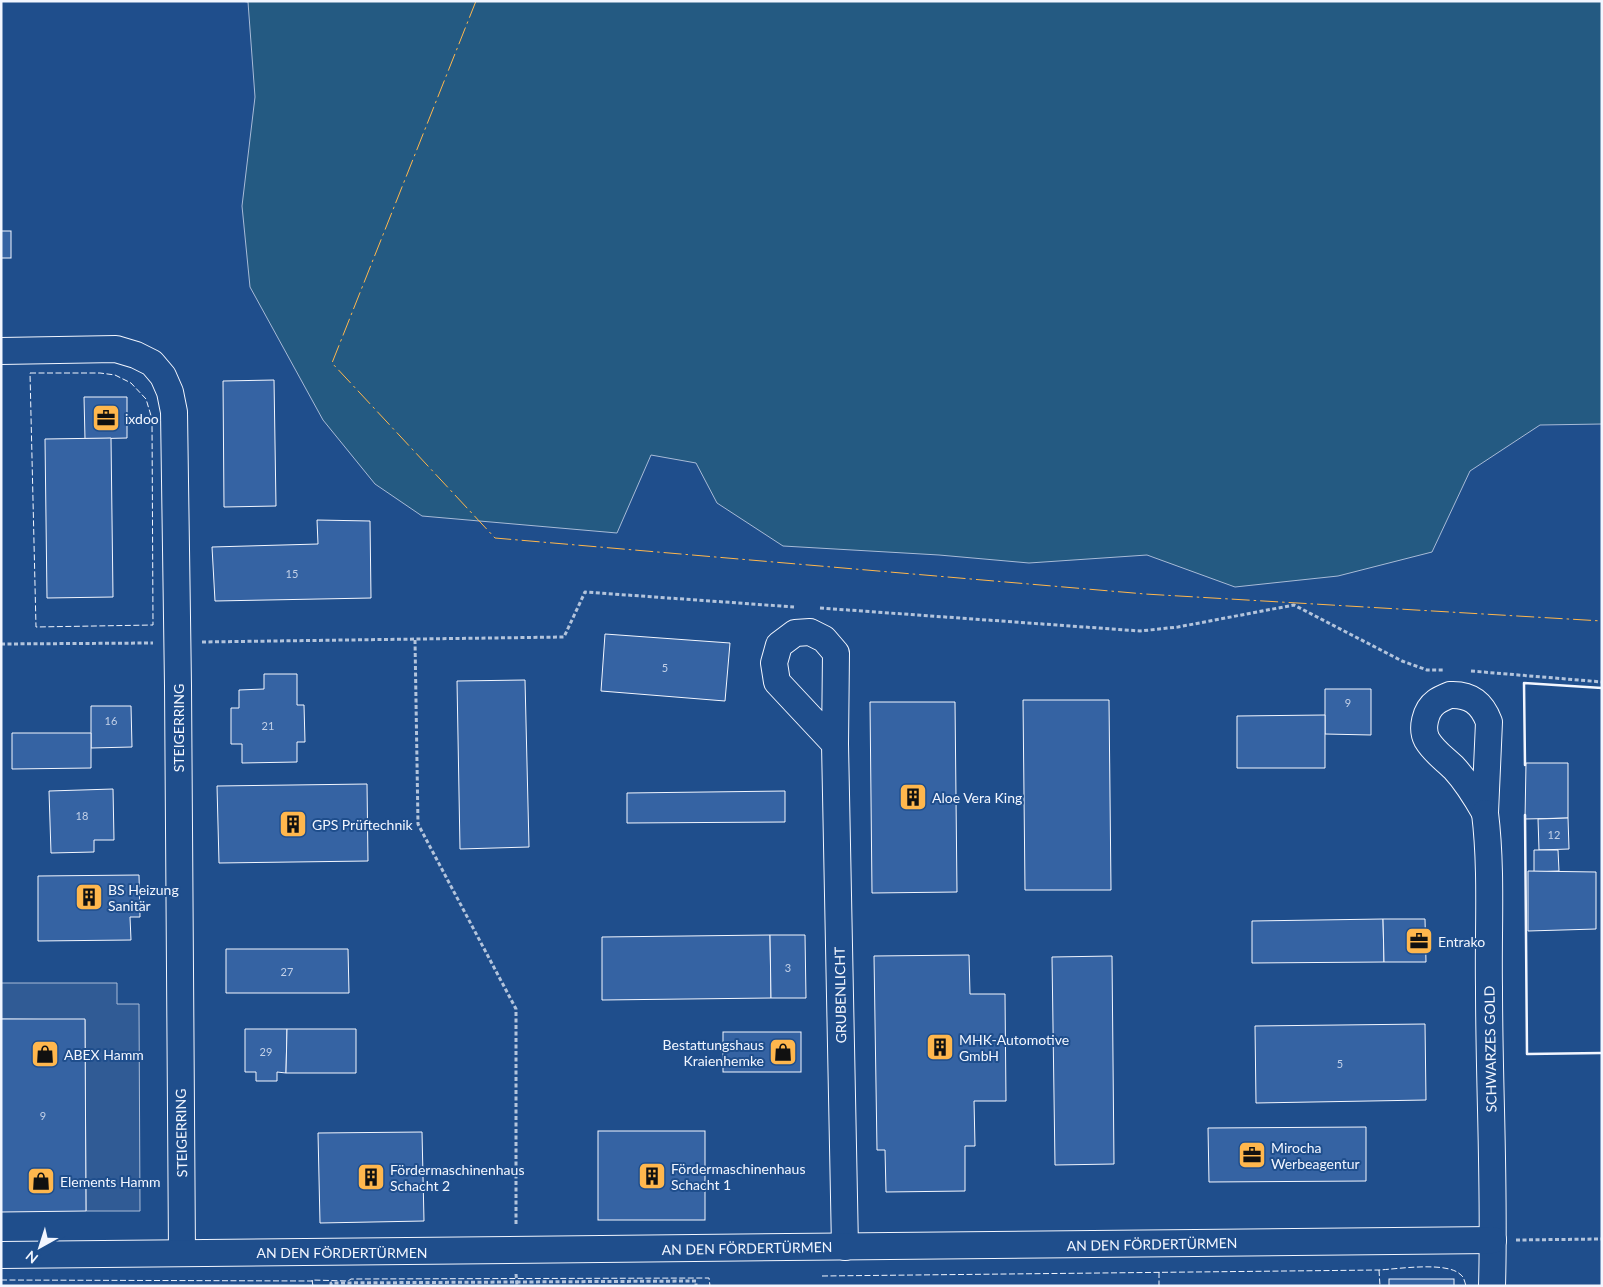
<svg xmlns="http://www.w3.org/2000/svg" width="1603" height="1287" font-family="Lato,sans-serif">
  <rect width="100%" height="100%" fill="#1f4e8c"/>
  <!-- green -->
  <polygon fill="#245a82" stroke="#a8bbd7" points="241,1 1602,1 1602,424 1540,425 1470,471 1432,552 1338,576 1235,587 1147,555 1029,563 939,555 783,546 717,503 696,463 651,455 617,533 422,516 375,484 323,420 250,287 242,206 255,97 248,2"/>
  <!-- parking -->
  <polygon fill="#305b95" stroke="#a8bbd7" points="1,983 117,983 117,1004 139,1004 140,1211 86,1211 85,1020 1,1019"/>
  <!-- building -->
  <g fill="#3563a3" stroke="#f2f6ff">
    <rect x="1" y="231" width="10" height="27"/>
    <polygon points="274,380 276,506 224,507 223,381"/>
    <polygon points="84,397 127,397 127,438 85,439"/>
    <polygon points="111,438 113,597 47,598 45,439"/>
    <polygon points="317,520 370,521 371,598 215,601 212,547 318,544"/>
    <polygon points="605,634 730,643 725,701 601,691"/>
    <polygon points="264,674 297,674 297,705 304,705 305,742 297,742 297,762 242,763 242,744 231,744 231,708 239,708 239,690 264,689"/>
    <polygon points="525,680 529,847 460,849 457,681"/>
    <polygon points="1325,689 1371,689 1371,735 1325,734"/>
    <polygon points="1023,700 1109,700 1111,890 1025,890"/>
    <polygon points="870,702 955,702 957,892 872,893"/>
    <polygon points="91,706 131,706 132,747 91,748"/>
    <polygon points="1325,715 1325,768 1237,768 1237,716"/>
    <polygon points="12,733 91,733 91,768 12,769"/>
    <polygon points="1526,763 1568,763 1568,818 1525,819"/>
    <polygon points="367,784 368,861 219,863 217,786"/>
    <polygon points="113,789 114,840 94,840 94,852 51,853 49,791"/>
    <polygon points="785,791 785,822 627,823 627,793"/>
    <polygon points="1568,818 1569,849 1539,850 1538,819"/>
    <polygon points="1534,850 1558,850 1559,871 1534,872"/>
    <polygon points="1528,871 1596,872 1596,929 1528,931"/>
    <polygon points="139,875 140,917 130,917 131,940 38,941 38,876"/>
    <polygon points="1383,919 1384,962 1252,963 1252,921"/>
    <polygon points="1383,919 1425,919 1426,962 1384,962"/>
    <polygon points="770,935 771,998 602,1000 602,937"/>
    <polygon points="770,935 805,935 806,998 771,998"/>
    <polygon points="226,949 348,949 349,993 226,993"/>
    <polygon points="969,955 970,994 1005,994 1006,1101 974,1101 975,1146 965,1146 965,1191 886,1192 885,1150 877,1150 874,956"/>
    <polygon points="1112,956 1114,1164 1055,1165 1052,957"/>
    <polygon points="1,1019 85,1019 86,1211 1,1212"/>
    <polygon points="1425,1024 1426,1100 1256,1103 1255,1026"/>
    <polygon points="245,1029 287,1029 286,1073 277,1072 277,1081 256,1081 256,1072 245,1072"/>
    <polygon points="287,1029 356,1029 356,1073 286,1073"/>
    <rect x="723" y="1032" width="78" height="40"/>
    <polygon points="1366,1127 1366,1181 1209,1182 1208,1128"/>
    <rect x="598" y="1131" width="107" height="89"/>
    <polygon points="422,1132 424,1221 320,1223 318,1133"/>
    <rect x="1389" y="1279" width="65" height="7"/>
  </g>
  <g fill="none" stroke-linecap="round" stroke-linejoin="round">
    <!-- minor casing -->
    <g stroke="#f2f6ff" stroke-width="28">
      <g id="minor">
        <polyline points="1,351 116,349 136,355 152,363 163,376 170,392 174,412 178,686 182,1253"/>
        <path d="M1450,695C1470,694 1482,703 1489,722L1485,813C1476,797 1466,781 1454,768C1445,759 1434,752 1427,740C1421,729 1425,710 1436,702C1440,699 1445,697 1450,695Z"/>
        <polyline points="835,744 777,682 774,663 779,645 795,633 810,632 824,639 836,653 835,744 845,1247"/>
        <path d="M1485,813C1492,870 1488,929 1489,987C1489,1086 1495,1186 1492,1286"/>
        <polyline points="1,1255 1493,1240"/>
      </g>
    </g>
    <!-- path -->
    <g stroke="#b3c4dc" stroke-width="3" stroke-dasharray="4 2.5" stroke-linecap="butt">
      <polyline points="820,608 1140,631 1178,627 1294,605 1402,661 1427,670 1443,670"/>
      <polyline points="415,640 418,824 516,1009 516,1225"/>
      <polyline points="202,642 564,637 585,592 794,607"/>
      <polyline points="1,644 153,643"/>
      <polyline points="1471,671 1602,682"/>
      <polyline points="1516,1240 1602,1239"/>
      <polyline points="516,1274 517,1286"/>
      <polyline points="331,1286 331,1283 696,1281 696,1286"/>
    </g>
    <!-- minor -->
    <use href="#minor" stroke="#1f4e8c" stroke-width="26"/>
    <!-- fence -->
    <g stroke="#f2f6ff" stroke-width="1" stroke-dasharray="6 2.5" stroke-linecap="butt">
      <polygon points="30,373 100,373 115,375 131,383 146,399 152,419 153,625 36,627"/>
      <polyline points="1379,1270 1380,1286"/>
      <polyline points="1159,1272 1159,1286"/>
      <path d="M822,1276L1379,1270C1398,1269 1448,1261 1461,1275C1464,1277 1465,1283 1466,1286"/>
      <polyline points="1,1280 313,1281"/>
      <polyline points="313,1286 312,1280 348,1281 351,1279 709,1278 710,1286"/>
    </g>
    <!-- wall -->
    <g stroke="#f2f6ff" stroke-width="2.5">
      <polyline points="1525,765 1524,683 1602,688"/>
      <polyline points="1525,815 1527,1054 1602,1053"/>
    </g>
    <!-- power -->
    <polyline stroke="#ffb74d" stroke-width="1" stroke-dasharray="18 4 2.5 4" stroke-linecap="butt" points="476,1 332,363 495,538 1145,594 1602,621"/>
  </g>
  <!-- icons -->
  <defs>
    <g id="office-square" transform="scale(1.4375)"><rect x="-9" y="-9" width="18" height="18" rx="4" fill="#ffb74d" stroke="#1f4e8c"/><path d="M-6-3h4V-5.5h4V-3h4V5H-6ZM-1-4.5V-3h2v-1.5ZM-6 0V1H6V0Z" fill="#111"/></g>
    <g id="building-square" transform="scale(1.4375)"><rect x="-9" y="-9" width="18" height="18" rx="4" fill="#ffb74d" stroke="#1f4e8c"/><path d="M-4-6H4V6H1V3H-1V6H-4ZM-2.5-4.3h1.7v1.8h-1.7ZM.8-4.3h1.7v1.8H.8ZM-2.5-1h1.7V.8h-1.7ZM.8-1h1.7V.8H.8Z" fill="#111"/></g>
    <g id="shop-square" transform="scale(1.4375)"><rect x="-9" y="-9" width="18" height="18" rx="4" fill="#ffb74d" stroke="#1f4e8c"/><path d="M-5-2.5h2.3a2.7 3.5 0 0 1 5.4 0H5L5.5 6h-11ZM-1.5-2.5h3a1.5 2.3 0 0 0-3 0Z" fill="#111"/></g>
  </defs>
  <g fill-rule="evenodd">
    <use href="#office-square" x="106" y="418"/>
    <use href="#building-square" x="913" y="797"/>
    <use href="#building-square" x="293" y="824"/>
    <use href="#building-square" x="89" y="897"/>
    <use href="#office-square" x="1419" y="941"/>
    <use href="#building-square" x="940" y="1047"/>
    <use href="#shop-square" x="783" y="1052"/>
    <use href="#shop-square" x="45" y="1054"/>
    <use href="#office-square" x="1252" y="1155"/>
    <use href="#building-square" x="652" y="1176"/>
    <use href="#building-square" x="371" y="1177"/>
    <use href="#shop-square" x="41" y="1181"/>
  </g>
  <g text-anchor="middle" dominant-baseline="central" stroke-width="4" stroke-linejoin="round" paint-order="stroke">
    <!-- number labels -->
    <g font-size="11" fill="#c3d1e8">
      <text x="292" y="573">15</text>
      <text x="665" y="667">5</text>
      <text x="1348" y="702">9</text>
      <text x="111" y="720">16</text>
      <text x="268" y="725">21</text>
      <text x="82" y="815">18</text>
      <text x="1554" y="834">12</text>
      <text x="788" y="967">3</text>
      <text x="287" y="971">27</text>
      <text x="266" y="1051">29</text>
      <text x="1340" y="1063">5</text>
      <text x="43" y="1115">9</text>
    </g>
    <!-- poi labels -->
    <g font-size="14" fill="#f2f6ff" stroke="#1f4e8c" text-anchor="start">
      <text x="125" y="418">ixdoo</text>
      <text x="932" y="797">Aloe Vera King</text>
      <text x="312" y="824">GPS Prüftechnik</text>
      <text x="108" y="889">BS Heizung<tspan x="108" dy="16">Sanitär</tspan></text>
      <text x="1438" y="941">Entrako</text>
      <text x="959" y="1039">MHK-Automotive<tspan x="959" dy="16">GmbH</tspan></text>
      <text x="764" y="1044" text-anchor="end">Bestattungshaus<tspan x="764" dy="16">Kraienhemke</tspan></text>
      <text x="64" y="1054">ABEX Hamm</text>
      <text x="1271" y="1147">Mirocha<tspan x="1271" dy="16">Werbeagentur</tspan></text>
      <text x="671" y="1168">Fördermaschinenhaus<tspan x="671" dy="16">Schacht 1</tspan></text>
      <text x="390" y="1169">Fördermaschinenhaus<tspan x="390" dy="16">Schacht 2</tspan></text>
      <text x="60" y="1181">Elements Hamm</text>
    </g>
    <!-- street labels -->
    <g font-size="14" fill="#f2f6ff" stroke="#1f4e8c">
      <text transform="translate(178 728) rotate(-90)">STEIGERRING</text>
      <text transform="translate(840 995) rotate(-91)">GRUBENLICHT</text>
      <text transform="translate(1490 1049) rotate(-91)">SCHWARZES GOLD</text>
      <text transform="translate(181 1133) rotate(-91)">STEIGERRING</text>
      <text transform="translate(1152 1244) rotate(-1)">AN DEN FÖRDERTÜRMEN</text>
      <text transform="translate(747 1248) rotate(-1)">AN DEN FÖRDERTÜRMEN</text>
      <text x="342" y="1252">AN DEN FÖRDERTÜRMEN</text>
    </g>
  </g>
  <!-- border -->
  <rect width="1603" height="1287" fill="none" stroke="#f2f6ff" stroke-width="5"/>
  <!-- north arrow -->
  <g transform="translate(40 1247) rotate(219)" stroke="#1f4e8c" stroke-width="4" paint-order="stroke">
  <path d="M0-4L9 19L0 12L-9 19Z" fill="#f2f6ff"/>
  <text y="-8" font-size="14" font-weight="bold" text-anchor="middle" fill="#f2f6ff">N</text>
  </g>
</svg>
